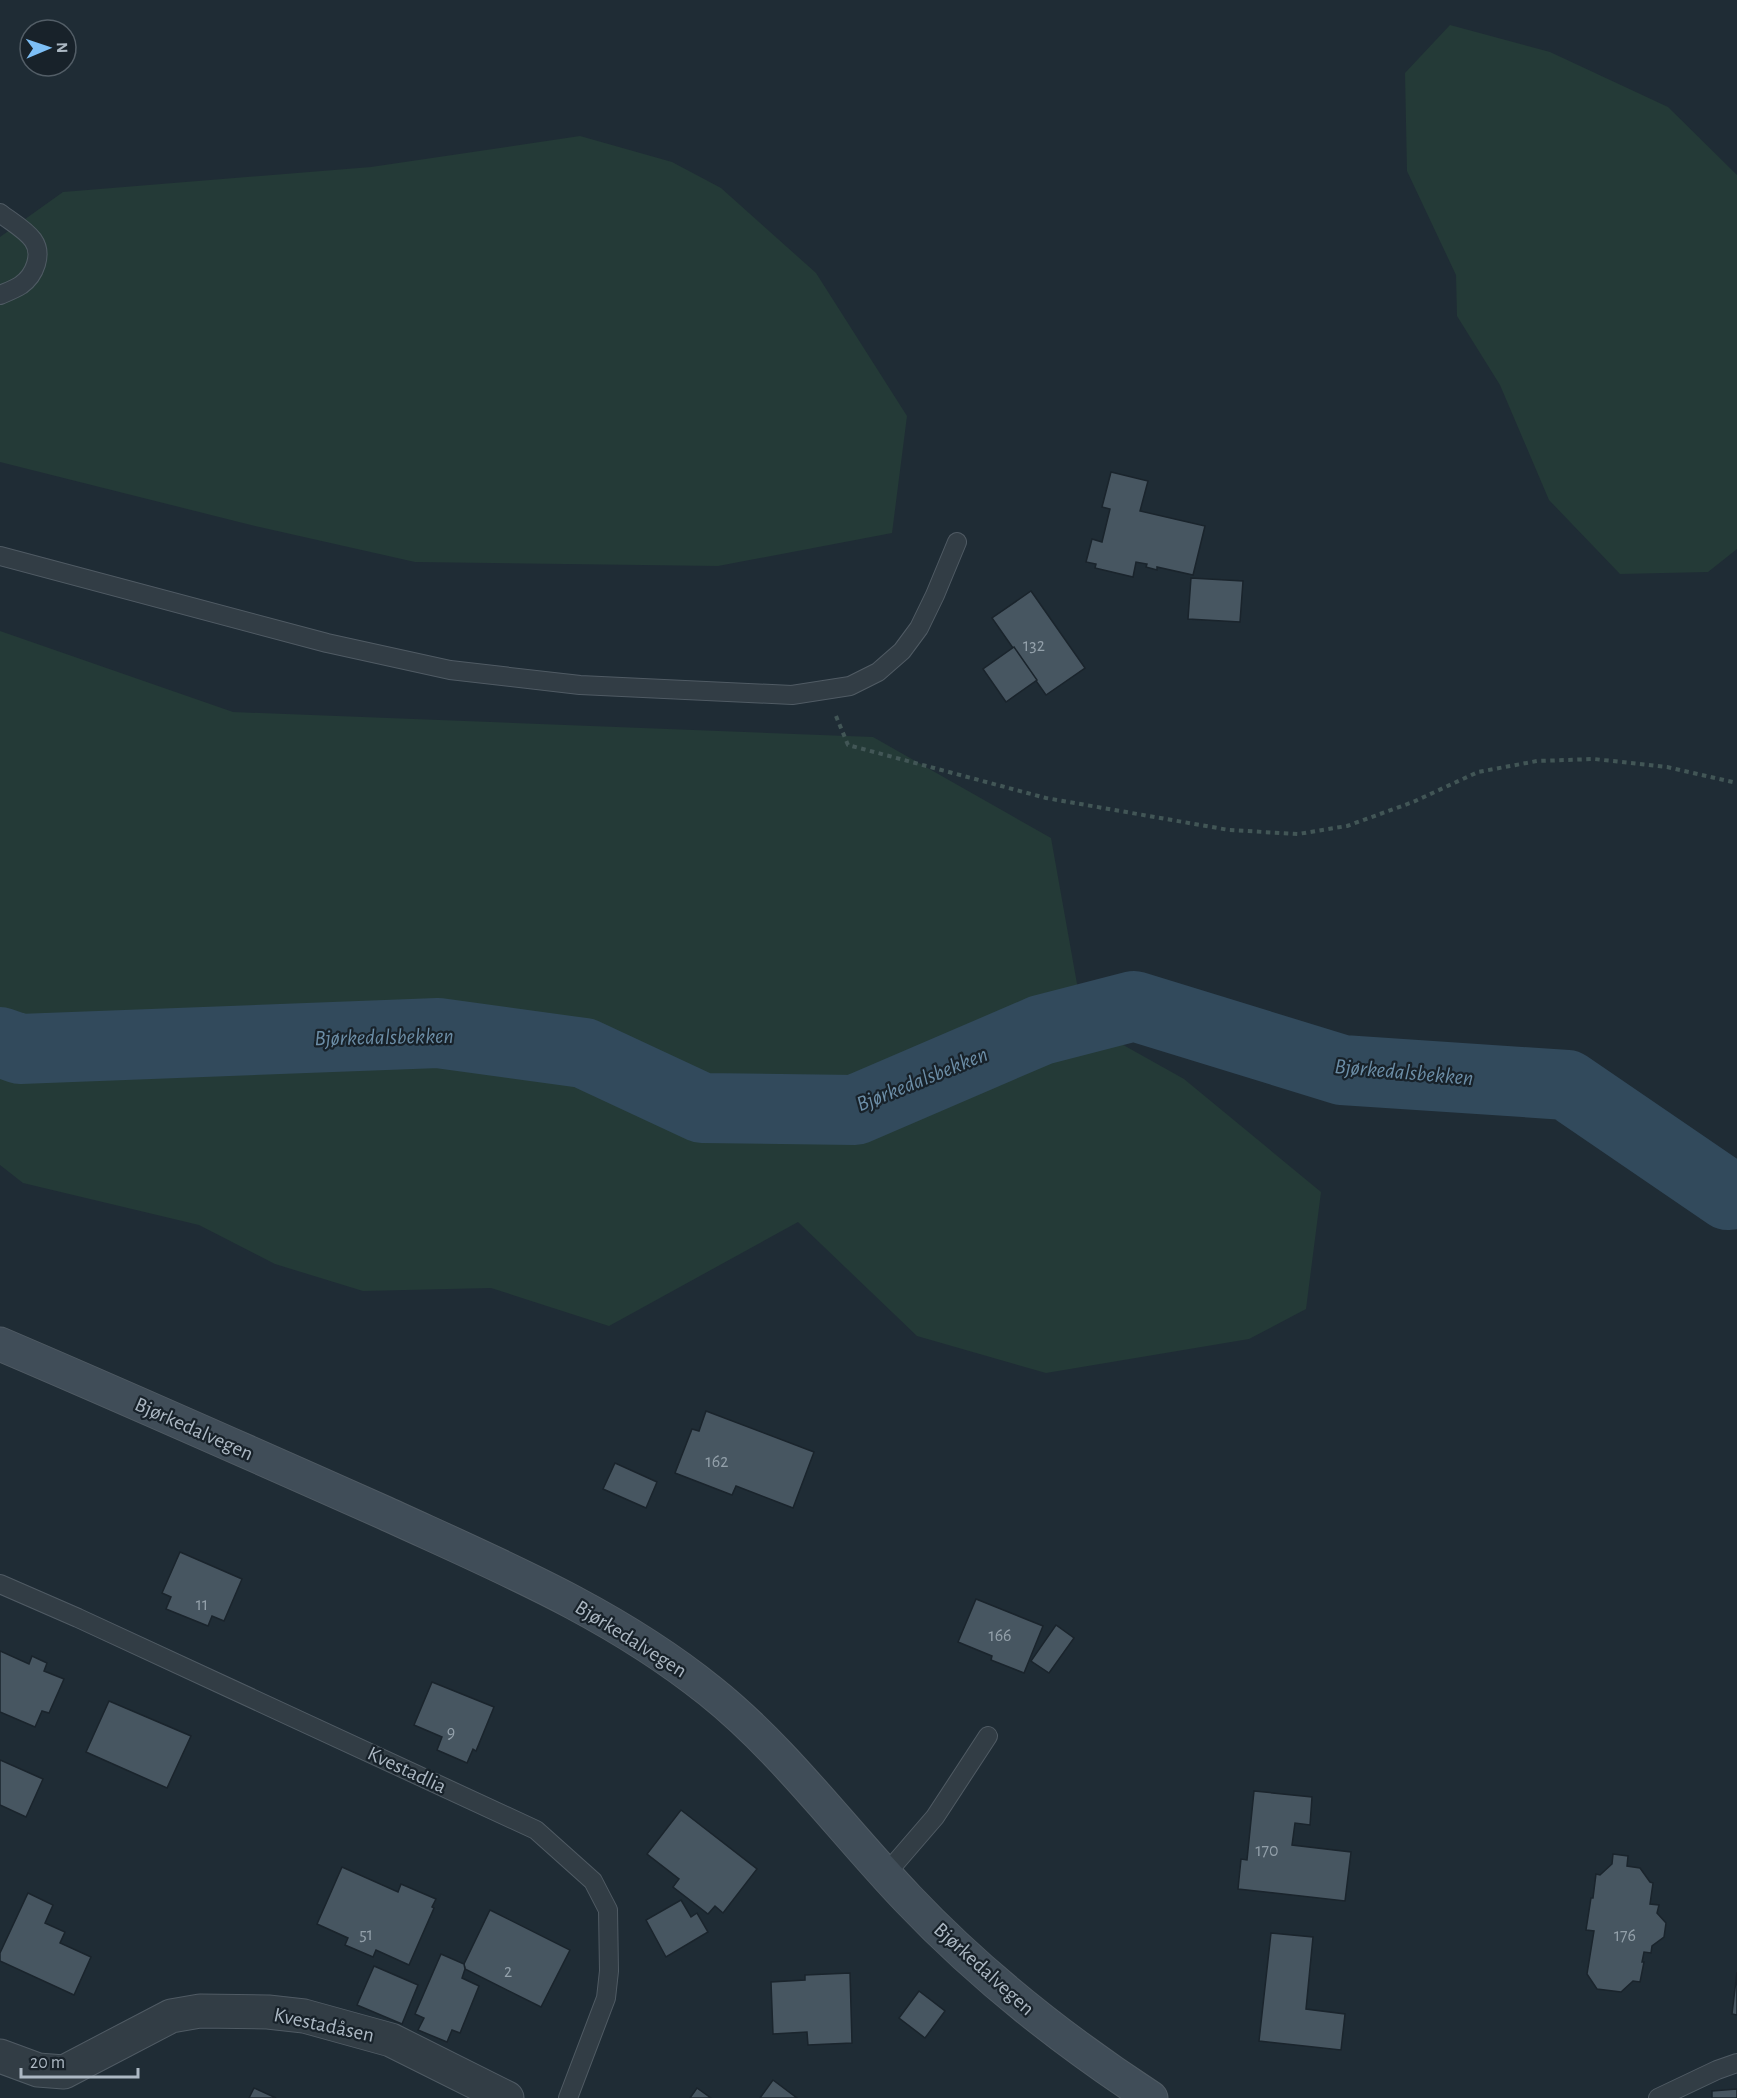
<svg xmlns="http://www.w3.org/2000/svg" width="1737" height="2098" font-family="'Alegreya Sans',sans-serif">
  <rect width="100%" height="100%" fill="#1f2c35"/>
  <!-- green -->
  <g fill="#243a37">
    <polygon points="1450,25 1550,52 1668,107 1737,175 1737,549 1708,572 1620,574 1549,500 1500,385 1457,316 1456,275 1407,171 1405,73"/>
    <polygon points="580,136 672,162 721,188 816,273 907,416 892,533 718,566 415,562 251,525 0,462 0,237 63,192 371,167"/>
    <polygon points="0,631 233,712 873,737 1051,838 1084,1023 1184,1079 1321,1192 1306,1309 1249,1339 1046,1373 917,1336 798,1222 609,1326 491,1288 363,1291 275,1264 199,1225 23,1183 0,1165"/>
  </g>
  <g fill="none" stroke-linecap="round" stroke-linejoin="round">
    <!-- river -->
    <polyline stroke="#324a5c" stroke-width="70" points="0,1042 20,1049 438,1033 584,1053 702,1108 855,1110 1041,1030 1134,1006 1342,1070 1567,1085 1728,1195 1737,1194"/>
  </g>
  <!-- building -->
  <g fill="#475661" stroke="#1a242c" stroke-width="1.5">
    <polygon points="1111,472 1148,481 1140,511 1205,526 1193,575 1157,567 1157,570 1146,567 1147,564 1136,562 1133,577 1095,568 1096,564 1086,562 1092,539 1102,542 1110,509 1102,507"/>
    <polygon points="1191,578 1243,581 1240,622 1188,619"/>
    <polygon points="1031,591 1085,668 1046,695 992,618"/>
    <polygon points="1014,647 1037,680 1006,702 983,669"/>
    <polygon points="706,1411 814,1452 793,1508 736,1486 732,1495 675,1473 692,1429 699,1431"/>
    <polygon points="615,1463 657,1482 646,1508 603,1489"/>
    <polygon points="180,1552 242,1579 224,1621 212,1616 208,1626 166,1609 171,1597 162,1593"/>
    <polygon points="976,1599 1043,1626 1024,1673 991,1660 992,1656 958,1642"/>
    <polygon points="1056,1625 1074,1638 1049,1673 1031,1661"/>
    <polygon points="0,1651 29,1664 32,1656 47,1663 44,1671 64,1679 49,1713 42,1711 35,1727 0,1712"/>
    <polygon points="432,1682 494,1707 476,1751 473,1749 467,1763 437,1750 442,1737 414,1725"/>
    <polygon points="109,1701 191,1736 167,1788 86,1752"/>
    <polygon points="0,1760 43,1779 26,1817 0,1805"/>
    <polygon points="1254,1791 1312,1797 1310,1825 1295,1823 1292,1845 1351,1852 1345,1901 1238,1889 1241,1859 1247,1860"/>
    <polygon points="681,1810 757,1869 723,1913 715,1906 708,1914 673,1887 679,1879 647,1854"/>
    <polygon points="1613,1854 1628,1856 1627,1866 1640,1868 1650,1882 1653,1883 1650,1904 1659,1905 1657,1913 1666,1923 1664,1937 1652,1946 1651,1953 1644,1952 1642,1962 1644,1962 1640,1982 1633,1981 1621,1992 1597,1989 1587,1974 1594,1931 1586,1930 1591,1898 1593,1898 1596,1874 1600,1875 1612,1864"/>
    <polygon points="342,1867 398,1892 401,1884 436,1899 432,1907 434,1908 409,1965 376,1950 373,1957 345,1945 348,1938 317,1924"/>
    <polygon points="28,1893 53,1905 45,1923 65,1932 60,1943 91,1957 74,1995 0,1961 0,1953"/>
    <polygon points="681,1900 691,1917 697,1913 708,1932 666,1957 646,1920"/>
    <polygon points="490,1910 570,1950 541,2007 465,1969 464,1964"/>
    <polygon points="1271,1933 1313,1937 1306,2009 1345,2014 1341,2050 1259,2041"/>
    <polygon points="441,1954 464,1964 465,1969 462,1978 479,1986 460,2033 452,2030 447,2042 418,2030 424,2018 415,2014"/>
    <polygon points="374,1966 418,1985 402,2024 357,2005"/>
    <polygon points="1737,1972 1737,2015 1732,2014"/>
    <polygon points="850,1973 852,2043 808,2045 807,2032 773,2034 771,1982 805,1980 805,1975"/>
    <polygon points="919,1991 945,2011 925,2038 899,2018"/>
    <polygon points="773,2080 797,2098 760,2098"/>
    <polygon points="254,2088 276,2098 249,2098"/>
    <polygon points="697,2088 711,2098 690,2098"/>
    <polygon points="1737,2089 1737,2098 1712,2098 1712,2091"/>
  </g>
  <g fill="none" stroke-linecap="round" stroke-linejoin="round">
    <!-- service casing -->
    <g stroke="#505b64" stroke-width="20">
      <g id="service">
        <path d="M0,213C10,221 25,229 33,240C43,254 35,275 21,285C15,289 7,292 0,295"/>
        <polyline points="0,556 327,643 450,670 580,685 792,695 850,686 878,672 902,651 919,628 935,595 957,542"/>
        <polyline points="0,1584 78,1618 536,1830 593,1881 608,1910 609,1971 606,1998 568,2098"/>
        <polyline points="885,1875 935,1817 988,1736"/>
        <polyline points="1658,2098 1717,2070 1737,2063"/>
      </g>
    </g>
    <!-- minor casing -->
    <g stroke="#505b64" stroke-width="35">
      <polyline id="minor" points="0,2056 38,2070 64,2072 171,2016 200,2011 268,2012 304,2016 391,2040 507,2098"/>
    </g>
    <!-- secondary casing -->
    <g stroke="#505b64" stroke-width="35">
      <path id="secondary" d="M0,1344C129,1399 257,1456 385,1513C498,1565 612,1612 710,1691C783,1749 843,1831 908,1899C980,1975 1064,2041 1151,2098"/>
    </g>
    <!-- path -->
    <polyline stroke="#425656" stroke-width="4" stroke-dasharray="4.5 4.5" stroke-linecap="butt" points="836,716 848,745 1046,798 1229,830 1298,834 1347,826 1413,802 1478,772 1537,761 1594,759 1667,767 1737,783"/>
    <!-- service -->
    <use href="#service" stroke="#323d45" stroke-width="18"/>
    <!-- minor -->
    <use href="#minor" stroke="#323d45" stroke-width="33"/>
    <!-- secondary -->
    <use href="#secondary" stroke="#404d58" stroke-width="33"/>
  </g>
  <g text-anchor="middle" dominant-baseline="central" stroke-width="4.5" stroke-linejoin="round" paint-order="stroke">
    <!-- number labels -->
    <g font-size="18" fill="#93a0aa">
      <text x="1034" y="646">132</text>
      <text x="717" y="1462">162</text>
      <text x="202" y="1605">11</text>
      <text x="1000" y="1636">166</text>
      <text x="451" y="1733">9</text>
      <text x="1267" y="1851">170</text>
      <text x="366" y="1935">51</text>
      <text x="1625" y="1936">176</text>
      <text x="508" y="1972">2</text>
    </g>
    <!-- street labels -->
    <g font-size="21" fill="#acb8c3" stroke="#18222a">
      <text transform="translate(194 1429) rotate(24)">Bjørkedalvegen</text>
      <text transform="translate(631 1639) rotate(32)">Bjørkedalvegen</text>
      <text transform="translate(407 1770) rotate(25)">Kvestadlia</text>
      <text transform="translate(984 1969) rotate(42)">Bjørkedalvegen</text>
      <text transform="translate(324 2025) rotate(12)">Kvestadåsen</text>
    </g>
    <!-- water labels -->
    <g font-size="22" font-style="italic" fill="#6c8ea7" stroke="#18222a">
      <text transform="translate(384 1037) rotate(-1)">Bjørkedalsbekken</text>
      <text transform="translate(1404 1072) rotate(5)">Bjørkedalsbekken</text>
      <text transform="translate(922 1079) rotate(-22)">Bjørkedalsbekken</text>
    </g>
  </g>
  <!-- north arrow -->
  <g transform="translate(48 48) rotate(88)"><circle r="28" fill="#18222a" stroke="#535e67" stroke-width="1.5"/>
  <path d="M0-4.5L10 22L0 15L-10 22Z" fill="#7dbff6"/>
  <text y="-9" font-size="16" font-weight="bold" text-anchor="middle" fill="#acb8c3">N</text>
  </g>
  <!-- scale -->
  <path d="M21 2068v9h117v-9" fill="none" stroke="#acb8c3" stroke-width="3"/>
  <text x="30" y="2068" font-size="18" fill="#acb8c3" stroke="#18222a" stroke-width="4.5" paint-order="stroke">20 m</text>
</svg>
